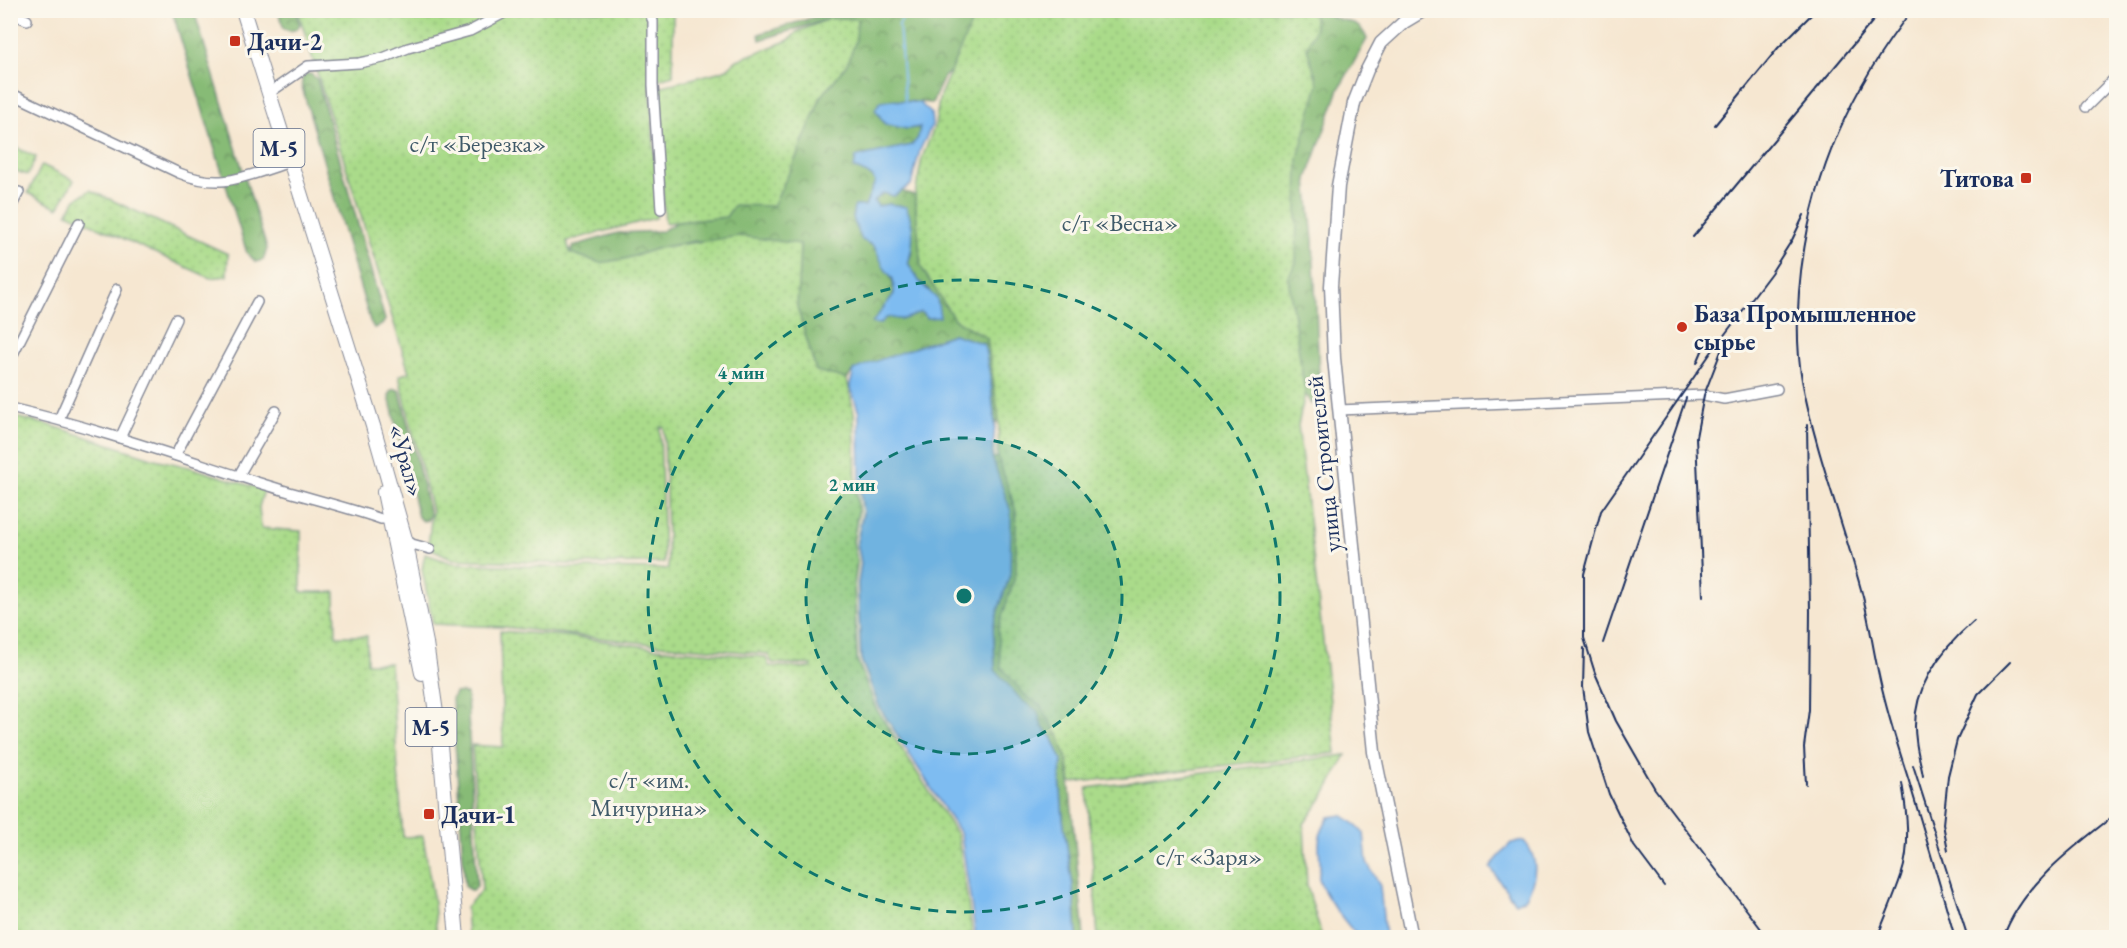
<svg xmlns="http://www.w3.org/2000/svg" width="2127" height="948" font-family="'EB Garamond',serif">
  <defs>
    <pattern id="forest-crowns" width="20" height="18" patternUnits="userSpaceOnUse" patternTransform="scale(1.5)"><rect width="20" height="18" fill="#87bb76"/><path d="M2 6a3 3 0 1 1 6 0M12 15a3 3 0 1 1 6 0" fill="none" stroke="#6e9864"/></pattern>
    <pattern id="park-dots" width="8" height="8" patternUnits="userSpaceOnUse" patternTransform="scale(1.5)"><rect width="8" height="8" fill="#aadb8a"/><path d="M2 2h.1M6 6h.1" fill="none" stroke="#92bc7a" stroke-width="1.8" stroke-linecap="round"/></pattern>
  </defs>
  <rect width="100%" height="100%" fill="#fbf7ec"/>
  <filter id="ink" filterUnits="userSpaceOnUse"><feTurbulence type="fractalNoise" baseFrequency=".0167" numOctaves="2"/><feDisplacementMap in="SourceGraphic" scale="12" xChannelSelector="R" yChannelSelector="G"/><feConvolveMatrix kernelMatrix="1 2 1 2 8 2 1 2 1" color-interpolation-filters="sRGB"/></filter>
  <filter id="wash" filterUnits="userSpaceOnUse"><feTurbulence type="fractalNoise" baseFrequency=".008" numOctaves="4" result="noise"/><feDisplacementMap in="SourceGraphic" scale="24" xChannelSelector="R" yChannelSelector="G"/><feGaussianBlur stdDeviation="1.35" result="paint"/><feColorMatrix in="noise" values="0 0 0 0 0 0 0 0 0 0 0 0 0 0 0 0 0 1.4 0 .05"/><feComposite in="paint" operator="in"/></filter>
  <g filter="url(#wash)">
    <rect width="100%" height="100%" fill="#f6e7d1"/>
    <!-- forest -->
    <g fill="url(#forest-crowns)" stroke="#51756a" stroke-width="1.5">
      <polygon points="172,11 194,11 267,249 263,260 256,262 247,253"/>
      <polygon points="278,11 296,11 300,24 297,29 290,31 284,29"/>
      <path d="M834,11H1071L972,53L944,77L932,103L892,100L875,109L885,124L907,129L921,127L918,138L913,145L856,158L855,168L872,176L875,182L865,207L855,206C848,220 861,233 869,244L874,246C880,258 898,283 893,295C889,305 879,315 873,323L891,316L904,319L921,312L929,289L919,281L908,263L912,252L890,204L878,206L874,201L883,193L894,196L901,191L915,195L921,267L954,319L987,338L999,420L995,425L990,376L984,344L953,334L854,370L847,379L816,371L797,307L800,244L696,241L663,247L625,259L600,263L570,253L573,246L618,233L662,231L677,222L726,217L733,205L795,160L821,97L847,64L857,20L828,19L760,40L759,34Z"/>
      <path d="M1313,11H1328L1332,17C1347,21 1361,22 1367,39L1339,89L1307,179L1313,241L1320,396L1311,404L1305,394L1288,277L1296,262L1272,49L1315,28Z"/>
      <polygon points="306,74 311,74 317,79 385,320 382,325 374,328 370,321 302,87 302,78"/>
      <polygon points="396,389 400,391 430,515 428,520 423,521 418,517 389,396 392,390"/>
      <polygon points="998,457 1016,511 1016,574 998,629 1025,695 1041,706 1058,735 1067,759 1084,937 1077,937 1074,894 1063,819 1060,778 1062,760 1052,737 1042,727 1037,711 1021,700 995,671 993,626 1010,574 992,458"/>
      <polygon points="462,692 467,695 477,887 472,891 465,887 452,699 455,693"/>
    </g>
    <!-- park -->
    <g fill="url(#park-dots)" stroke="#628574" stroke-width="1.5">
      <polygon points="298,11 673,11 673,75 650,82 658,209 656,218 567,241 570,253 600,263 625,259 663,247 740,236 800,244 797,307 816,371 847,379 854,413 856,487 858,512 853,541 857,562 854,585 857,660 876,709 958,836 973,937 468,937 466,907 482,890 472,745 503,747 500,631 567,636 663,649 766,657 769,666 811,668 812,665 772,663 768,654 661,645 504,627 433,624 422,569 425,554 452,563 570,568 668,569 664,427 660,427 664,563 570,564 453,559 428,547 432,511 399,376 409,372"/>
      <polygon points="977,11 1313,11 1315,28 1307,48 1318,84 1298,158 1296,263 1288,277 1305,394 1298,425 1336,753 1071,783 1067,759 1058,735 1041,706 1025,695 1001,667 998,629 1016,574 1016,511 998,457 999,420 987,338 954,319 921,267 915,195 922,158 935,125 940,95"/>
      <polygon points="843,18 857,19 856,40 847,64 821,97 795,160 773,206 734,205 726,217 665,223 655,88 722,71 727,69 737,60 789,40 797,32 828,19"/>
      <polygon points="11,145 36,157 28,175 13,170 11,174"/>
      <polygon points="42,165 74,180 58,208 28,193"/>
      <polygon points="90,190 228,254 227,276 210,278 67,213 76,199"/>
      <polygon points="11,416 53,426 155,459 189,467 264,490 259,507 261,528 301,531 301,592 335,592 336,636 367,636 367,663 390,663 403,837 423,836 434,903 437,937 11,937"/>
      <polygon points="1346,755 1327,791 1304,824 1307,886 1322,937 1098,937 1087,788"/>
    </g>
    <!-- water -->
    <g fill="#7ebcf1" stroke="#4c76a8" stroke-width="1.5">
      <path d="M892,100L920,103L931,113L932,125L920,150L911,185L894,196L883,193L874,201L878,206L890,204L906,207C915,225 914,244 908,263L919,281L937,299L940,317L927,318L921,312C915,314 908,319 902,319C890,320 890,312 880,324L872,323L894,294V288L893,279L885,269L874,246L862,240C858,229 849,217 855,206H865L875,182L872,176L854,168L856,157L912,145L918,138L920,127L907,129L885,124L875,109L880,102Z"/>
      <path d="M953,334L984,344L990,376L995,425L992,458L1011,512L1010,574L993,626L995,670L1021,700L1037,711L1042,727L1052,737L1062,760L1060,778L1063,819L1074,894L1077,937H976L961,835L880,708L861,659L858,584L861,563L857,542L863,513L860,488L859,413L850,385L854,370C886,356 920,347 953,334Z"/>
      <path d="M1342,815L1351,821L1364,833L1367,862L1380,886L1385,937H1358C1347,924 1323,895 1319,879C1318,873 1321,867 1320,861C1318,839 1318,836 1329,817Z"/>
      <path d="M1524,841C1540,859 1536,878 1526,898L1515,903L1490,867L1511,843Z"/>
    </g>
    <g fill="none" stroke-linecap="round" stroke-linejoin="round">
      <!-- stream -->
      <polyline stroke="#7ebcf1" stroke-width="2" points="905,101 899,25 907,10"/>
    </g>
  </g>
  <g filter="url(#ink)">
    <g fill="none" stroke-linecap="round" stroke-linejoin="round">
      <!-- minor casing -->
      <g stroke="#888b98" stroke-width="12">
        <g id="minor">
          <polyline points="648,10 653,21 653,85 661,209"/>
          <polyline points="10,13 27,20"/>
          <path d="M10,93L179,173C221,190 243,177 284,164"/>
          <polyline points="269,93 308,66 359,63 383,58 408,48 470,31 510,10"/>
          <polyline points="2086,107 2116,77"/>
          <polyline points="10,209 19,192"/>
          <polyline points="10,360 79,223"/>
          <path d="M10,408C97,428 181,458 266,485C304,497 343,506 381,519H395"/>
          <polyline points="1339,410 1704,395 1724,399 1777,389"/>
          <polyline points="59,419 117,289"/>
          <polyline points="120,438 176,319"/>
          <polyline points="176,454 257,302"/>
          <polyline points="239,475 276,411"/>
          <polyline points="405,539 412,544 430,549"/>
        </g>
      </g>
      <!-- major casing -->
      <g stroke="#888b98" stroke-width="15">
        <polyline id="major" points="1412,938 1374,752 1334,358 1331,286 1338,186 1354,103 1367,70 1381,43 1404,22 1424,10"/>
      </g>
      <!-- highway casing -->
      <g stroke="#888b98" stroke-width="16">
        <g id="highway">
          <polyline points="243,10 373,426 405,539 426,643 439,734 457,938"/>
          <polyline points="384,492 422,673"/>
        </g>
      </g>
      <!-- minor -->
      <use href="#minor" stroke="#fff" stroke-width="9"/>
      <!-- major -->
      <use href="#major" stroke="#fff" stroke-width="12"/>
      <!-- highway -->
      <use href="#highway" stroke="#fff" stroke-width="14"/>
      <!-- rail -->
      <g stroke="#1b2f5e" stroke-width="2">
        <path d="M1912,10C1847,93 1807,187 1799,292C1797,321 1797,352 1802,380C1816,455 1844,524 1863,597C1871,629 1875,662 1883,693C1890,722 1899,750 1908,778C1924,831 1940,884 1955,938"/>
        <polyline points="1715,125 1778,48 1816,10"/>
        <polyline points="1693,237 1882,10"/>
        <polyline points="1697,363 1705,344"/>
        <polyline points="1703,596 1696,437 1704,395 1723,346"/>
        <polyline points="1603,643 1686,398"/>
        <polyline points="1584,648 1583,687 1589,732 1609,794 1634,846 1664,886"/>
        <polyline points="1913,765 1968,938"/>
        <path d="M1923,776C1921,764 1917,752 1916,740C1909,692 1939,651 1974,621"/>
        <polyline points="1806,784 1804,747 1809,710 1810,611 1807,425"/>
        <polyline points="1948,850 1943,824 1948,776 1957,740 1978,694 2010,662"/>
        <polyline points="1768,938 1655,789 1616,721 1595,673 1584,638 1584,574 1601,511 1710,354 1771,273 1792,240 1804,215"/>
        <path d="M1877,938C1885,917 1894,897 1901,876C1911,847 1907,813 1902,783"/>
        <path d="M2003,938C2022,885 2073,847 2116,814"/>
      </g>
    </g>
  </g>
  <!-- distance rings -->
  <circle cx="964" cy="596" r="158" fill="#0f766e" fill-opacity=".12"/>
  <g fill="none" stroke="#0f766e" stroke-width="3" stroke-dasharray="10 8">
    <circle cx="964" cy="596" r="158"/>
    <circle cx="964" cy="596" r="316"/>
  </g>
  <!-- markers -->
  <g fill="#c8321e" stroke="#fbf7ec" stroke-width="2">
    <rect x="229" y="35" width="12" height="12" rx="3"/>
    <rect x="2020" y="172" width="12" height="12" rx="3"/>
    <circle cx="1682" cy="327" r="6"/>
    <rect x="423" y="808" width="12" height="12" rx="3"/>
  </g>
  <g text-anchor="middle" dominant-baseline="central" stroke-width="6" stroke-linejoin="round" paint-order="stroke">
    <!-- shield labels -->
    <g fill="#fbf7ec" stroke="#5e6b89" stroke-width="1.5">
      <rect x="253.5" y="129" width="51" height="38" rx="4.5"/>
      <rect x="405.5" y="708" width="51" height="38" rx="4.5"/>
    </g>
    <g font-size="22" font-weight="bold" fill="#1b2f5e">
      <text x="279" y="148">М-5</text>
      <text x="431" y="727">М-5</text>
    </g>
    <!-- poi labels -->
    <g font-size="24" font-weight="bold" fill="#1b2f5e" stroke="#fbf7ec" text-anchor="start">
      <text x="247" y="41">Дачи-2</text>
      <text x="2014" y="178" text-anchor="end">Титова</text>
      <text x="1694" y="313">База Промышленное<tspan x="1694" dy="28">сырье</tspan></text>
      <text x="441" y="814">Дачи-1</text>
    </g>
    <!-- park labels -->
    <g font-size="24" fill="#3f5a69" stroke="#fbf7ec">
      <text x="478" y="143">с/т «Березка»</text>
      <text x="1120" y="222">с/т «Весна»</text>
      <text x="649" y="779">с/т «им.<tspan x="649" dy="28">Мичурина»</tspan></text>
      <text x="1209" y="856">с/т «Заря»</text>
    </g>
    <!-- street labels -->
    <g font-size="24" fill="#1b2f5e" stroke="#fbf7ec">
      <text transform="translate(407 460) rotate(74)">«Урал»</text>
      <text transform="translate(1323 464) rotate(-96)">улица Строителей</text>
    </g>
  </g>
  <circle cx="964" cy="596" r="9" fill="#0f766e" stroke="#fbf7ec" stroke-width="3"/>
  <g font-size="18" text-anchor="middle" font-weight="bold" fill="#0f766e" stroke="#fbf7ec" stroke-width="6" stroke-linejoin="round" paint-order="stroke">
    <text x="741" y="379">4 мин</text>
    <text x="852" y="491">2 мин</text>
  </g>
  <!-- margin -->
  <rect width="2127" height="948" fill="none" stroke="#fbf7ec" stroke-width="36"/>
</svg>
